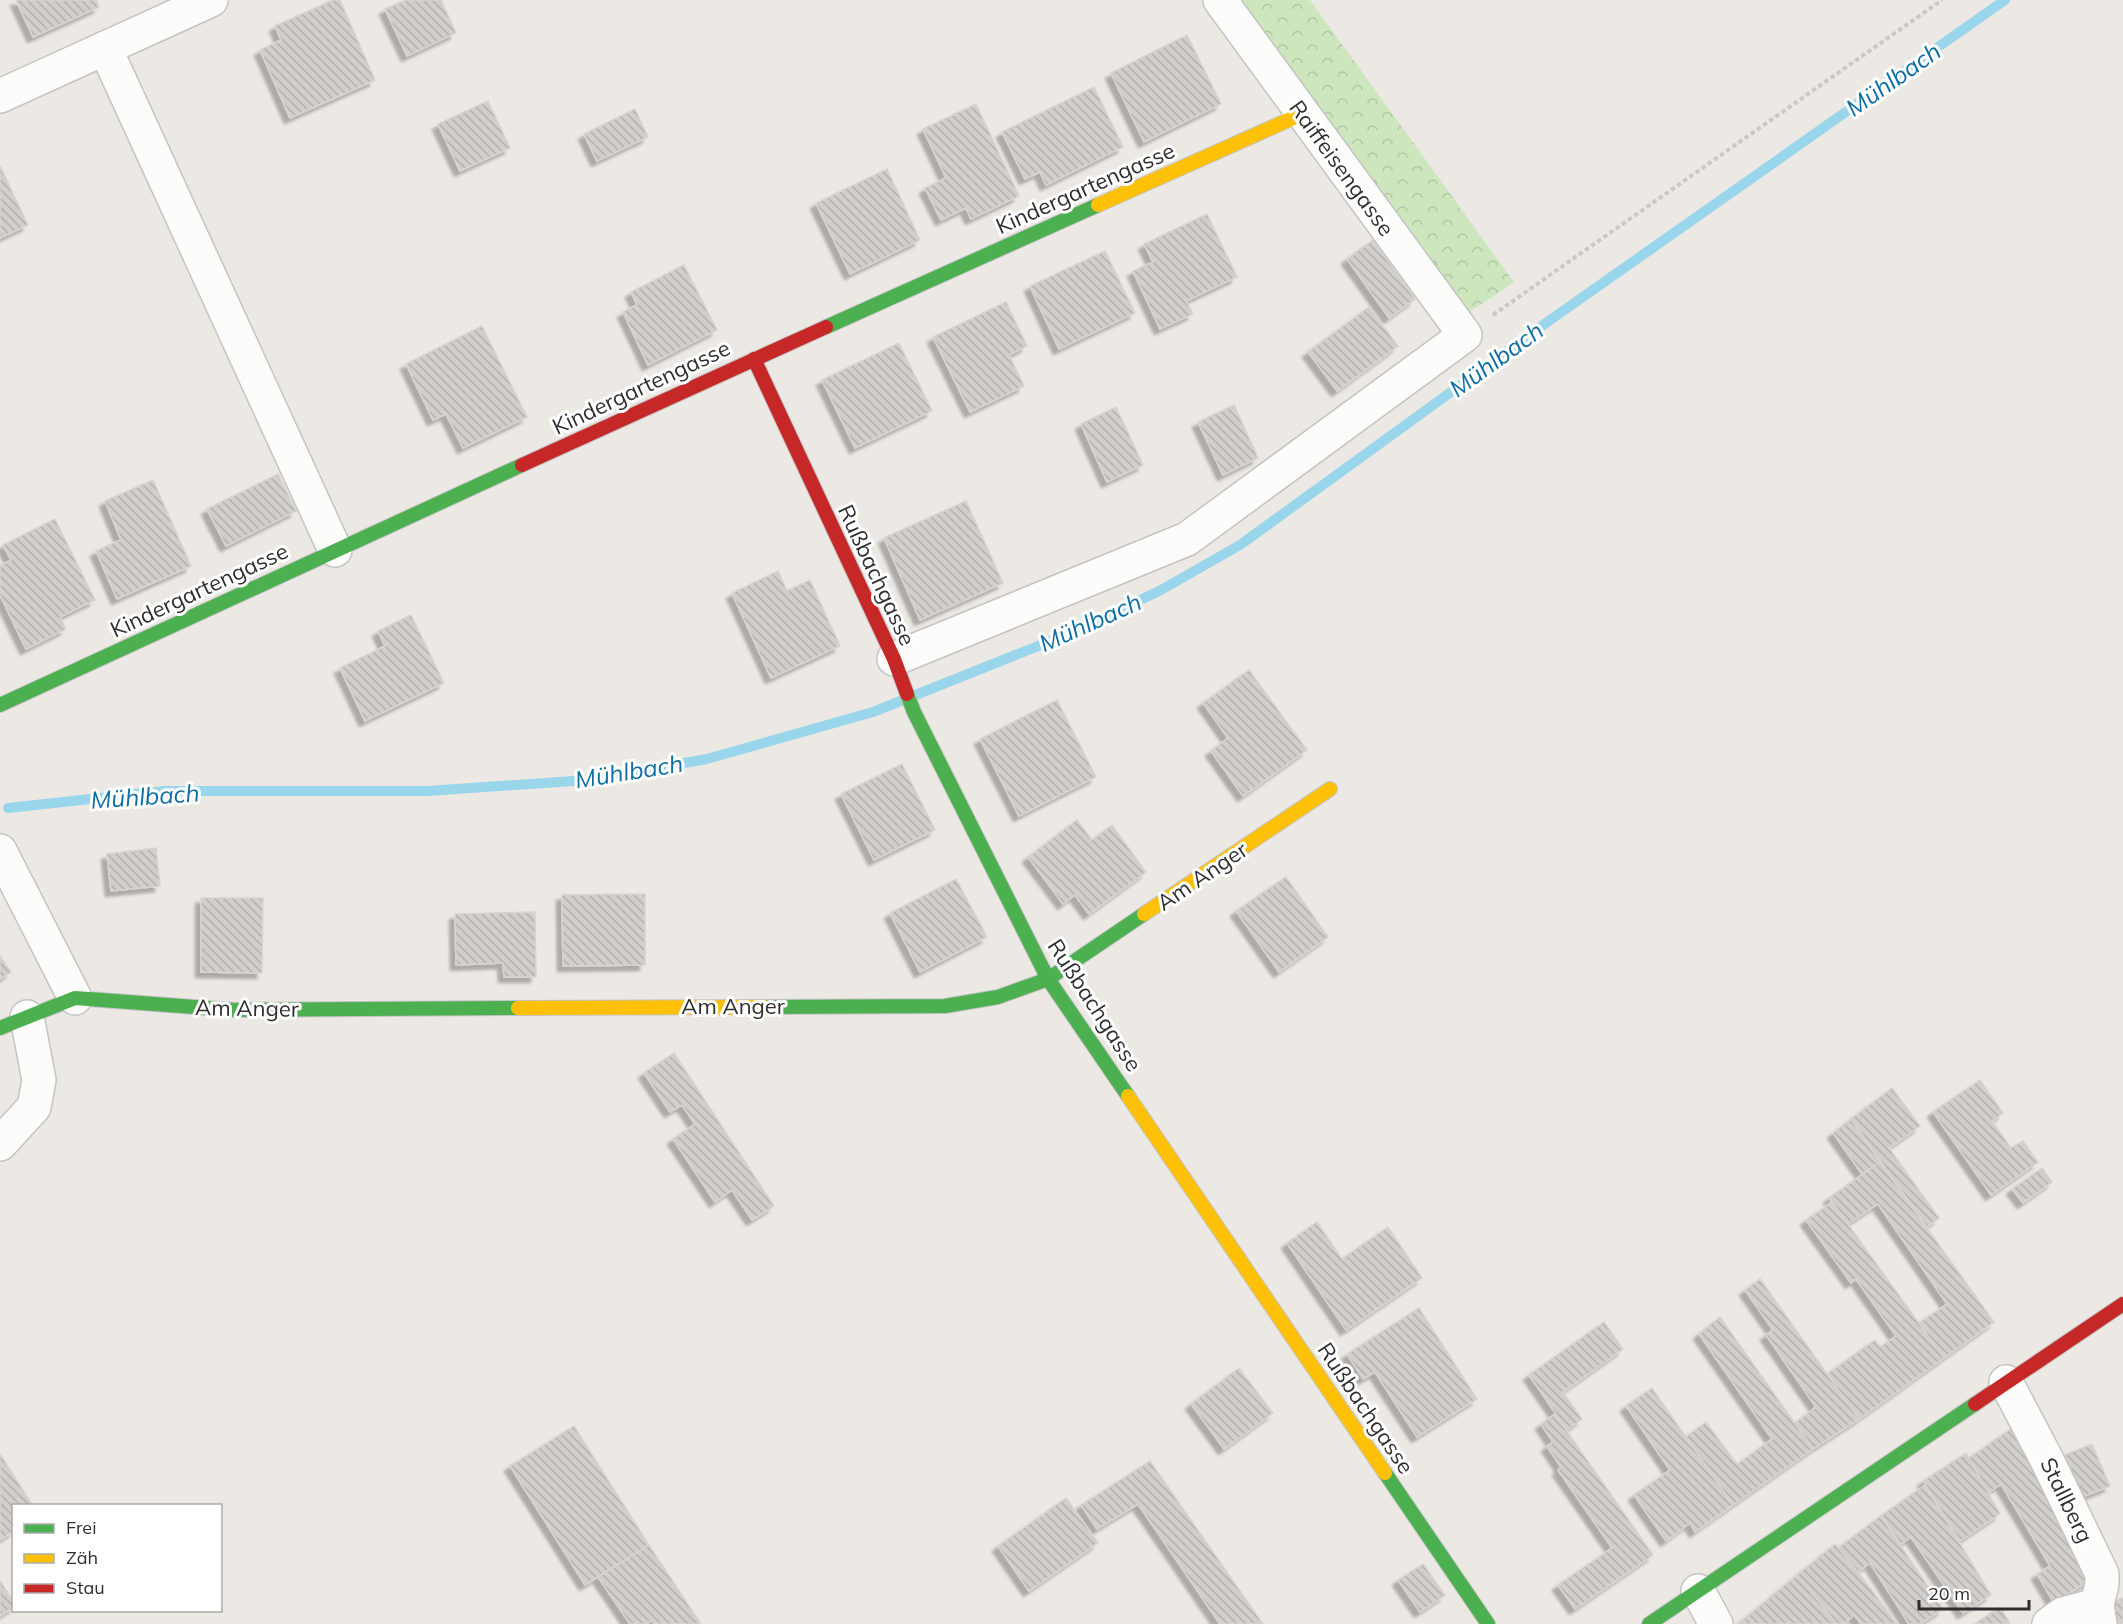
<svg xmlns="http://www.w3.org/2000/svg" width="2123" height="1624" font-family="Mulish,sans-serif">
  <defs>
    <pattern id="forest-crowns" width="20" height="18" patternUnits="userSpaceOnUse" patternTransform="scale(1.5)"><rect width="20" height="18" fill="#cee6be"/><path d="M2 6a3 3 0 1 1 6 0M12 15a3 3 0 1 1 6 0" fill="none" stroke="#b1c6a4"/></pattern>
    <pattern id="building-back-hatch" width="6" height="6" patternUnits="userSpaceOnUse" patternTransform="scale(1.5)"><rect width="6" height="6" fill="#d1cecb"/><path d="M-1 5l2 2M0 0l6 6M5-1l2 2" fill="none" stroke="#b4b1af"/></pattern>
    <filter id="shadow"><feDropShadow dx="-5.5" dy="5.5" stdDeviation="1.5" flood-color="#0004"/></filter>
  </defs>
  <rect width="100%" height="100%" fill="#ece8e4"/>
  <!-- forest -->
  <polygon fill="url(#forest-crowns)" points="1238,0 1310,0 1514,282 1467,314"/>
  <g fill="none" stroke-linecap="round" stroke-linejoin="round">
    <!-- stream -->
    <polyline stroke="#99d6ec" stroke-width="10" points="8,808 164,791 427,791 588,780 707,759 873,712 1078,630 1161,590 1240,545 1553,318 2005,0"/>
  </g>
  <!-- building -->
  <g fill="url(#building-back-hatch)" stroke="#d7d4d0" stroke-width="1.5" filter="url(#shadow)">
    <polygon points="16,0 96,0 99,7 33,37"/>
    <polygon points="333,0 340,0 375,80 290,118 260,50 281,40 275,26"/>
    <polygon points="406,0 441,0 456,33 407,56 385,9"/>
    <polygon points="1187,35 1221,104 1144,142 1111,73"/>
    <polygon points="1094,87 1123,147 1046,185 1040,172 1025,179 1002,132"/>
    <polygon points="488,101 510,148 460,171 438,124"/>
    <polygon points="976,104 1019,196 971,219 966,208 941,220 925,188 946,178 923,129"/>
    <polygon points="635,109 648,137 597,161 584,134"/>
    <polygon points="0,166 28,225 0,238"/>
    <polygon points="887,169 920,240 850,274 816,203"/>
    <polygon points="1207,214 1237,277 1186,301 1193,314 1160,329 1133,271 1153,262 1144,244"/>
    <polygon points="1373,240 1415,299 1389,318 1347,259"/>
    <polygon points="1105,251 1135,313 1059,349 1030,286"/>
    <polygon points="684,265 717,330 648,365 623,312 637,305 631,292"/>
    <polygon points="1006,302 1027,346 1009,355 1024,386 970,412 933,337"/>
    <polygon points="1369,307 1398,346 1337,391 1308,352"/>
    <polygon points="482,326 527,417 463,448 446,414 433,420 406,364"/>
    <polygon points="899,343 932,411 855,448 822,380"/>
    <polygon points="1234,405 1258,458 1223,475 1198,422"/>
    <polygon points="1116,407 1143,465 1107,482 1081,424"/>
    <polygon points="278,474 296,511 226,546 207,509"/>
    <polygon points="153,480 191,566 117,599 96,551 121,540 105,501"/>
    <polygon points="966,501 1003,583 920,620 884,538"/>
    <polygon points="55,519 95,600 60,617 66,629 26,649 0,595 0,566 11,560 3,545"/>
    <polygon points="778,571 787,591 810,580 840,646 771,678 732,593"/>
    <polygon points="411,615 444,683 365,721 340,668 385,646 378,631"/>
    <polygon points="1249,670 1307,750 1243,796 1211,751 1228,738 1203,703"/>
    <polygon points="1057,700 1096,777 1019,816 980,739"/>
    <polygon points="902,764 935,830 874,860 841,794"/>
    <polygon points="1077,820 1092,840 1112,825 1146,872 1089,914 1075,895 1063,904 1028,857"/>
    <polygon points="156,848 160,886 111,891 107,854"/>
    <polygon points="1286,877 1328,937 1279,972 1236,911"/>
    <polygon points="956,879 987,937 920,972 890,913"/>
    <polygon points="645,894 645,965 563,966 562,895"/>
    <polygon points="201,898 263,898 262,973 201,972"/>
    <polygon points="535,912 536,977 504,977 503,963 456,965 455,914"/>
    <polygon points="0,956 11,972 0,979"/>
    <polygon points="674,1053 774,1206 752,1220 732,1190 715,1202 673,1139 695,1124 682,1105 670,1112 644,1073"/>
    <polygon points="1980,1080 2003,1113 1992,1121 2011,1148 2023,1141 2038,1162 1991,1195 1933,1112"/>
    <polygon points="1892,1088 1920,1126 1889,1148 1939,1218 1927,1227 1851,1119"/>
    <polygon points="1851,1119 1880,1162 1862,1174 1833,1133"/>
    <polygon points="1880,1162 1994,1322 1944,1358 1919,1323 1947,1304 1878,1204 1848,1224 1829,1198"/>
    <polygon points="2042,1168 2052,1182 2023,1203 2012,1189"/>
    <polygon points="1832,1202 1944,1358 1859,1419 1827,1374 1875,1340 1880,1347 1896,1336 1856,1279 1851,1283 1806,1220"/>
    <polygon points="1317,1222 1342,1259 1388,1227 1422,1278 1346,1330 1287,1243"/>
    <polygon points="1760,1279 1859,1419 1813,1449 1795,1423 1816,1407 1766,1335 1773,1330 1745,1290"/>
    <polygon points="1419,1308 1477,1399 1417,1437 1375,1372 1363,1379 1347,1354"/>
    <polygon points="1720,1317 1813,1449 1733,1505 1686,1437 1706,1422 1737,1464 1772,1439 1699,1334"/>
    <polygon points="1604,1322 1623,1349 1563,1392 1582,1419 1567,1430 1529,1375"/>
    <polygon points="1239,1368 1273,1413 1224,1449 1191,1404"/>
    <polygon points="1652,1388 1733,1505 1695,1532 1690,1523 1666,1541 1634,1495 1670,1470 1626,1406"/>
    <polygon points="1555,1414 1653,1555 1575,1609 1558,1585 1612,1548 1558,1470 1561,1467 1547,1446 1553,1442 1541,1424"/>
    <polygon points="574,1426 649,1545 585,1585 510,1466"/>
    <polygon points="2012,1428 2090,1580 2054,1603 2037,1574 2050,1566 2001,1484 1988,1493 1969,1458"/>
    <polygon points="2092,1444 2110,1486 2082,1497 2065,1455"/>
    <polygon points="1966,1453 2000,1514 1960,1541 1923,1481"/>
    <polygon points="0,1454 33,1506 14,1506 14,1531 0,1540"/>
    <polygon points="1150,1461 1263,1624 1220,1624 1138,1504 1097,1529 1081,1505"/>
    <polygon points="1925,1485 1991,1595 1963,1613 1911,1537 1901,1544 1881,1516"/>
    <polygon points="1066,1498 1098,1543 1029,1591 998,1546"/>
    <polygon points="1881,1516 1943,1609 1920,1624 1909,1624 1870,1563 1858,1572 1838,1548"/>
    <polygon points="1835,1544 1858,1572 1897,1624 1861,1624 1854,1615 1844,1624 1837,1624 1797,1575"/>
    <polygon points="649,1545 701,1624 654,1624 652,1620 647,1624 630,1624 598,1577"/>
    <polygon points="1423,1564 1445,1595 1420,1612 1398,1580"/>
    <polygon points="1797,1575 1837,1624 1738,1624"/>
    <polygon points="0,1581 14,1602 14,1607 0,1616"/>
    <polygon points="2123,1598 2123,1624 2119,1624 2111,1603"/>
    <polygon points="2000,1607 2010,1624 1975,1624"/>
  </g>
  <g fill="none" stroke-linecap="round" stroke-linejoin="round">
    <!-- street casing -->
    <g stroke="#c5c4c5" stroke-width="36">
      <g id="street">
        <polyline points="105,48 335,550"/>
        <polyline points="0,96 211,0"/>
        <polyline points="894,659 1187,539 1465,335 1220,0"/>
        <polyline points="0,851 75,998"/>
        <polyline points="0,1144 34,1107 39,1080 27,1017"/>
        <polyline points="2006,1382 2047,1460 2102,1574 2102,1584 2097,1605 2100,1624"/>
        <polyline points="1698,1591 1716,1624"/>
        <polyline points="2049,1624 2063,1614 2097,1605"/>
      </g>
    </g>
    <!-- fast casing -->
    <g stroke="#c5c4c5" stroke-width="16">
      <g id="fast">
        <polyline points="826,327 1098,205"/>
        <polyline points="907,694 914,712 1048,979 1128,1096"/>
        <polyline points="0,705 522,465"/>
        <polyline points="764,1007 945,1006 998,997 1048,979 1144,914"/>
        <polyline points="0,1028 75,998 234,1010 518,1008"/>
        <polyline points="1385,1473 1488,1624"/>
        <polyline points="1649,1624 1975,1404"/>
      </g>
    </g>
    <!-- slow casing -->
    <g stroke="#c5c4c5" stroke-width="16">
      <g id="slow">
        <polyline points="1098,205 1302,114"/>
        <polyline points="1144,914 1330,789"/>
        <polyline points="518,1008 764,1007"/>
        <polyline points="1128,1096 1385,1473"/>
      </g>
    </g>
    <!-- jam casing -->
    <g stroke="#c5c4c5" stroke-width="16">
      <g id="jam">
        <polyline points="754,359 894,659 907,694"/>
        <polyline points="522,465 826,327"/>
        <polyline points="1975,1404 2123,1304"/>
      </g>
    </g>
    <!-- path -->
    <polyline stroke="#c9c9c8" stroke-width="4" stroke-dasharray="4.5 3" stroke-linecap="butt" points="1493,315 1942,0"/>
    <!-- street -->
    <use href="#street" stroke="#fcfcfb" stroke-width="33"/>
    <!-- fast -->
    <use href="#fast" stroke="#4caf50" stroke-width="14"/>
    <!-- slow -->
    <use href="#slow" stroke="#ffc107" stroke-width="14"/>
    <!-- jam -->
    <use href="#jam" stroke="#c62828" stroke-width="14"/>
  </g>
  <g text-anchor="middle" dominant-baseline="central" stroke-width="6" stroke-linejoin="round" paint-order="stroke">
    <!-- street labels -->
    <g font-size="22" fill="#2e2e2e" stroke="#fff">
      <text transform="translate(1342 168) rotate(54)">Raiffeisengasse</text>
      <text transform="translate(1085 188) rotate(-24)">Kindergartengasse</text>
      <text transform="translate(641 387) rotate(-25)">Kindergartengasse</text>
      <text transform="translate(877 575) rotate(65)">Rußbachgasse</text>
      <text transform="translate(199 590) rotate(-25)">Kindergartengasse</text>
      <text transform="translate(1202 876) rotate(-34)">Am Anger</text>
      <text transform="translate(1095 1005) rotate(57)">Rußbachgasse</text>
      <text x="733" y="1006">Am Anger</text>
      <text transform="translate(247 1008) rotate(1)">Am Anger</text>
      <text transform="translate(1366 1408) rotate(56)">Rußbachgasse</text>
      <text transform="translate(2067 1500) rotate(64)">Stallberg</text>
    </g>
    <!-- water labels -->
    <g font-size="24" font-style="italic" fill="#0d6fa3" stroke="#fff">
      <text transform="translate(1893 79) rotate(-35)">Mühlbach</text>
      <text transform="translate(1496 359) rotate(-36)">Mühlbach</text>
      <text transform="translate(1090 622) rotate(-24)">Mühlbach</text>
      <text transform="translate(629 771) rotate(-9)">Mühlbach</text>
      <text transform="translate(145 796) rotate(-4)">Mühlbach</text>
    </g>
  </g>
  <!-- legend -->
  <rect x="12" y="1504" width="210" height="108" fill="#ffffff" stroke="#ababab" stroke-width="1.5"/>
  <rect x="24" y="1524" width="30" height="9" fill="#4caf50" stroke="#ababab" stroke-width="1.5"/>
  <text x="66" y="1534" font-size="18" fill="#2e2e2e">Frei</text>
  <rect x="24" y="1554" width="30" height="9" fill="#ffc107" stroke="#ababab" stroke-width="1.5"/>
  <text x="66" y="1564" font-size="18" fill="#2e2e2e">Zäh</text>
  <rect x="24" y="1584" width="30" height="9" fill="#c62828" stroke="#ababab" stroke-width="1.5"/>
  <text x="66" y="1594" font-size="18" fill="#2e2e2e">Stau</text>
  <!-- scale -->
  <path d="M1919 1600v9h110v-9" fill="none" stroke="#2e2e2e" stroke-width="3"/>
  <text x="1928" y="1600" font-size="18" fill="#2e2e2e" stroke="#ffffff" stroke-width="4.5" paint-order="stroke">20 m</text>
</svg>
